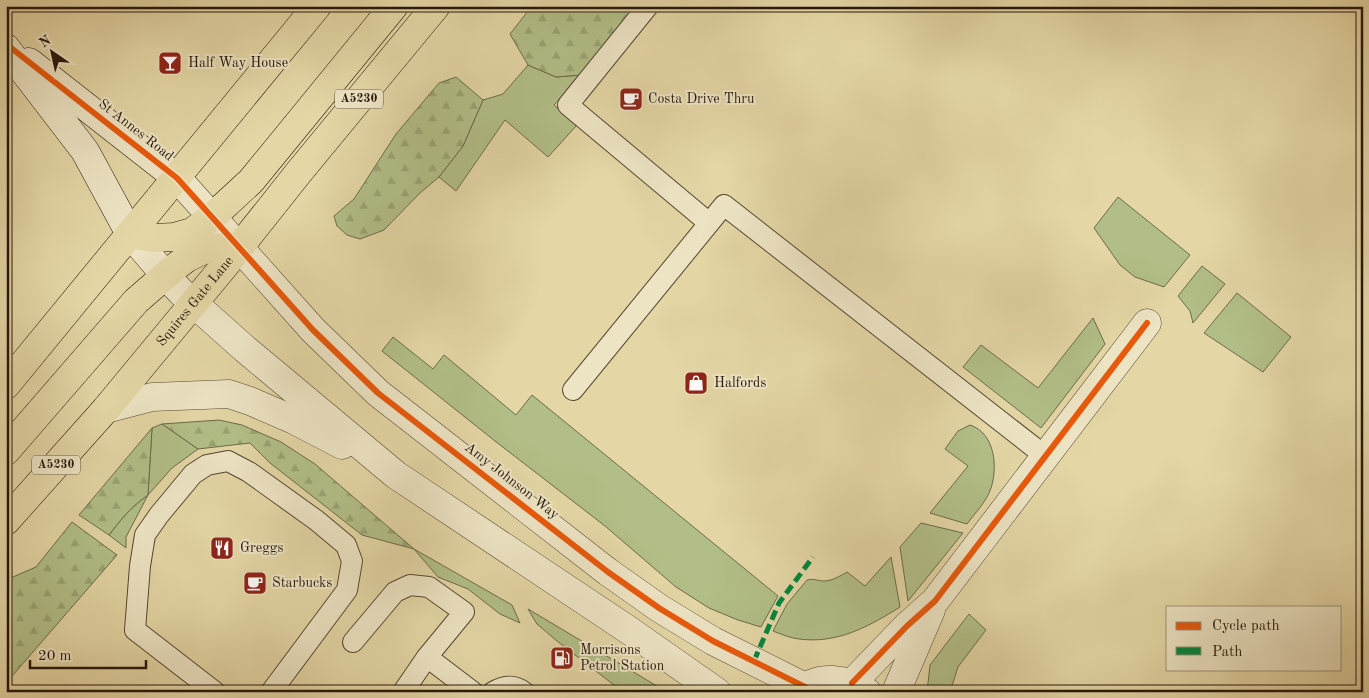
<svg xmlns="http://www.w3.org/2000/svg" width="1369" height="698" font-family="'Old Standard TT',serif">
  <defs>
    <pattern id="forest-firs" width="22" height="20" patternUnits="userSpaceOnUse" patternTransform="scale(1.25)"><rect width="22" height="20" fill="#b2be87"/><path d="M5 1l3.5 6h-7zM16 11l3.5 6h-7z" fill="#99a373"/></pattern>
  </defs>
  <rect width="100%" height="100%" fill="#e4d6a5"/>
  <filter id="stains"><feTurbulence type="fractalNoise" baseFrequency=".004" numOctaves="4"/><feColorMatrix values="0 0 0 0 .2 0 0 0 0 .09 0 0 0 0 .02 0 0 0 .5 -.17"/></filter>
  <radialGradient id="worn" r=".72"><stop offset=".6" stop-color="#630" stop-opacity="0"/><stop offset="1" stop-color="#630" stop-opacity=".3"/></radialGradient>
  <!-- green -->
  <g fill="#b2be87" stroke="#6c6a4a">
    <polygon points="528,65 556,77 581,75 554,105 577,125 548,157 505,120 456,191 439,177 463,146 483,100 503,94"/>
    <polygon points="1118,197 1190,255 1164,287 1135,277 1120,265 1094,228"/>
    <polygon points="1202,266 1225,284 1193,323 1190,311 1178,296"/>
    <polygon points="1237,293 1291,337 1263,372 1204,333"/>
    <polygon points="1093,318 1105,344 1041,428 963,367 981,345 1038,388"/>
    <polygon points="393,337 433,369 444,355 516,415 532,395 778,596 761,627 738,620 709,608 676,587 605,526 495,441 382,351"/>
    <path d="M162,424L198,449L172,468L148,495L126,537V548L109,535C122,518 130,508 148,495L152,428Z"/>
    <path d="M970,425C995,433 998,467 991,488C987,501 975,513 967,524L930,513L968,466L945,449L958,431Z"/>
    <polygon points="921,523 963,533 908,601 900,547"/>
    <polygon points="414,549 512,605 520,623 500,614 468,589 438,577"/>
    <path d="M891,557L900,607C868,627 837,644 799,639C790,638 781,634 773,631L787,604L807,580C813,578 818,581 824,581C832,581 840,576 847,572L865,586Z"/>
    <polygon points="528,609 667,692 623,692 557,641 537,624"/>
    <polygon points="969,614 986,630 958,667 950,692 927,692 930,665"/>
  </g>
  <!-- forest -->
  <g fill="url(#forest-firs)" stroke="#6c6a4a">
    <polygon points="532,6 639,6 581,75 556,77 528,65 510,34"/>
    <polygon points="456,77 483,100 463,146 439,177 420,193 384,230 360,239 347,235 337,226 334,216 354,199 396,134 439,83"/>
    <polygon points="219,420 242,425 281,442 315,464 414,549 362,535 270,463 250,443 198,449 162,424"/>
    <path d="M152,428L148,495C130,508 122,518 109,535L79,515Z"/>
    <polygon points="72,522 117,555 6,683 6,580 36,567"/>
  </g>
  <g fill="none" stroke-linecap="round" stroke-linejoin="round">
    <!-- lane casing -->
    <g stroke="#564732" stroke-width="22">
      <g id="lane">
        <polyline points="648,6 568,105 709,223"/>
        <polyline points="573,390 724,205 1045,456"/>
        <polyline points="353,642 395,592 410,585 429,587 464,612 427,657 473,692"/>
        <polyline points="215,692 135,630 140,566 145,535 159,515 193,474 207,465 228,461 249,472 316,520 346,545 352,561 347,590 271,692"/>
        <polyline points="403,692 427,657"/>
        <path d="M493,692C503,686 514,684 524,692"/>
      </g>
    </g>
    <!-- street casing -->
    <g stroke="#564732" stroke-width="29">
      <g id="street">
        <polyline points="177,178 313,330 378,393 608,572 659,608 713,641 805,687"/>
        <polyline points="130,234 166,276 181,292 245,349 396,475 630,631 717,692"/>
        <polyline points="106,409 152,397 229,394 250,401 294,420 342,445"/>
        <polyline points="852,683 907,626 935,601 1147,323"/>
        <path d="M801,692C817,673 849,679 867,692"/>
        <polyline points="896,692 931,610"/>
      </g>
    </g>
    <!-- secondary casing -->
    <g stroke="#26170c" stroke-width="29">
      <g id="secondary">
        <polyline points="6,48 85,151 130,234"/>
        <polyline points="29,62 177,178"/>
      </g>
    </g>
    <!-- primary casing -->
    <g stroke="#26170c" stroke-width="29">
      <g id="primary">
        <polyline points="130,234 153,238 174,237 192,232 212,217 251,181 394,6"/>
        <polyline points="6,385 317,6"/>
        <polyline points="6,451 136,301 174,268 187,258 208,248 239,247"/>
        <path id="s1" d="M6,521L106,409L226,264L299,172L436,6"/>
      </g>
    </g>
    <!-- lane -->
    <use href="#lane" stroke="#ede4c4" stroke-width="20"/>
    <!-- street -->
    <use href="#street" stroke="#ede4c4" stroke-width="28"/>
    <!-- secondary -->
    <use href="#secondary" stroke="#ede4c4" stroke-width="28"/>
    <!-- primary -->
    <use href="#primary" stroke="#e4d6a5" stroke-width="28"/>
    <!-- quiet -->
    <polyline stroke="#00873e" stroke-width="5" stroke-dasharray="10 5" stroke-linecap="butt" points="754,661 779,603 813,557"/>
    <!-- cycleway casing -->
    <g stroke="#ede4c4" stroke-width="9">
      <g id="cycleway">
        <polyline points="6,44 177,178 313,330 378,393 608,572 659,608 713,641 805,687"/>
        <polyline points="852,683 907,626 935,601 1147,323"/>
      </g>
    </g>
    <!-- cycleway -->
    <use href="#cycleway" stroke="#e8590c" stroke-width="6"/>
  </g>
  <!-- icons -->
  <defs>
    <g id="bar-square" transform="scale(1.25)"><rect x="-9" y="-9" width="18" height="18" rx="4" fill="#8f2418" stroke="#ede4c4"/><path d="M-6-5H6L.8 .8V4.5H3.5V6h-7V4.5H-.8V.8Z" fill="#fff"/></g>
    <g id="cafe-square" transform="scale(1.25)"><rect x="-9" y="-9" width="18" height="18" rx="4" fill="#8f2418" stroke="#ede4c4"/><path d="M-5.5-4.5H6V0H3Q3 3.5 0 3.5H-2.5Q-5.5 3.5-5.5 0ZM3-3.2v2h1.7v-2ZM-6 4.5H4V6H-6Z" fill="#fff"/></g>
    <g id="shop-square" transform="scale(1.25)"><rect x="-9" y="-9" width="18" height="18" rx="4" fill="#8f2418" stroke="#ede4c4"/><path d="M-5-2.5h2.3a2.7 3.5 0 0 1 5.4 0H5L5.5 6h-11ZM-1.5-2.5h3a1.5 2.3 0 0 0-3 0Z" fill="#fff"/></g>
    <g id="restaurant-square" transform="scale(1.25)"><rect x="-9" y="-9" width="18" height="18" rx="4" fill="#8f2418" stroke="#ede4c4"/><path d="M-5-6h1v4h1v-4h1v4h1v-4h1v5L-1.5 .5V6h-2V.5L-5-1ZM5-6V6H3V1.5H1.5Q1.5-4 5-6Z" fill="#fff"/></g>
    <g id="fuel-square" transform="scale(1.25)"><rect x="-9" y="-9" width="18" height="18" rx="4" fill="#8f2418" stroke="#ede4c4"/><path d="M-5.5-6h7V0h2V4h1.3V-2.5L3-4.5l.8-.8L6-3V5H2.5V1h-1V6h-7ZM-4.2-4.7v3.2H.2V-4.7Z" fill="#fff"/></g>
  </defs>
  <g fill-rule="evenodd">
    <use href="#bar-square" x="170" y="63"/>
    <use href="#cafe-square" x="631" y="99"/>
    <use href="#shop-square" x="696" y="383"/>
    <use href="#restaurant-square" x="222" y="548"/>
    <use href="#cafe-square" x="255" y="583"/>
    <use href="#fuel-square" x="562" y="658"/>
  </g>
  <g text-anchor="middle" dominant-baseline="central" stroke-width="4" stroke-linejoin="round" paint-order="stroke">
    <!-- shield labels -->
    <g fill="#ede4c4" stroke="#625443" stroke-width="1">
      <rect x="335" y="89.5" width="48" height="19" rx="4"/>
      <rect x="32" y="455.5" width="48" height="19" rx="4"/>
    </g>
    <g font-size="12" font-weight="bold" fill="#26170c">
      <text x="359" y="99">A5230</text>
      <text x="56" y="465">A5230</text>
    </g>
    <!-- poi labels -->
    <g font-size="14" fill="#26170c" stroke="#ede4c4" text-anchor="start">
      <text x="188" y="63">Half Way House</text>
      <text x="648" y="99">Costa Drive Thru</text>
      <text x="714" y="383">Halfords</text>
      <text x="240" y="548">Greggs</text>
      <text x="272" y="583">Starbucks</text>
      <text x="580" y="650">Morrisons<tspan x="580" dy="16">Petrol Station</tspan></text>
    </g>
    <!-- street labels -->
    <g font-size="14" fill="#26170c" stroke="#ede4c4">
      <text transform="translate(136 130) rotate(38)">St Annes Road</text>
      <text stroke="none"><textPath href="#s1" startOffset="290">Squires Gate Lane</textPath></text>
      <text transform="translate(512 481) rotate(38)">Amy Johnson Way</text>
    </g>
  </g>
  <!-- margin -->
  <rect width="1369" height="698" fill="none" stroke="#e4d6a5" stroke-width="25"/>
  <rect x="8" y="8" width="1354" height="683" fill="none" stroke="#26170c" stroke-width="2.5"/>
  <rect x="12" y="12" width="1344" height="673" fill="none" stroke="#26170c"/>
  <!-- legend -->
  <rect x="1166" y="606" width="175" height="65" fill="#ede4c4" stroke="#9d927a"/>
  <rect x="1176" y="622" width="25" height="8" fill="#e8590c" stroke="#9d927a"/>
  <text x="1212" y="630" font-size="15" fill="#26170c">Cycle path</text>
  <rect x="1176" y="647" width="25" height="8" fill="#00873e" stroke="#9d927a"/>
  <text x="1212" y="656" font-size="15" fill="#26170c">Path</text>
  <!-- north arrow -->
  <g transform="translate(52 52) rotate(326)" stroke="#ede4c4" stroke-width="4" paint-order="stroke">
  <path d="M0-4L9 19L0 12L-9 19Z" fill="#26170c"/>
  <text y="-8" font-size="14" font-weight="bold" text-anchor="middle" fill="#26170c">N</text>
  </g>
  <!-- scale -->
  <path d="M30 660v8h116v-8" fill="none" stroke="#26170c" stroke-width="2.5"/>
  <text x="38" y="660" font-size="15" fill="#26170c" stroke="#ede4c4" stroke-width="4" paint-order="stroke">20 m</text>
  <rect width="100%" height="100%" filter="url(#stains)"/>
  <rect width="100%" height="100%" fill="url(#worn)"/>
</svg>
